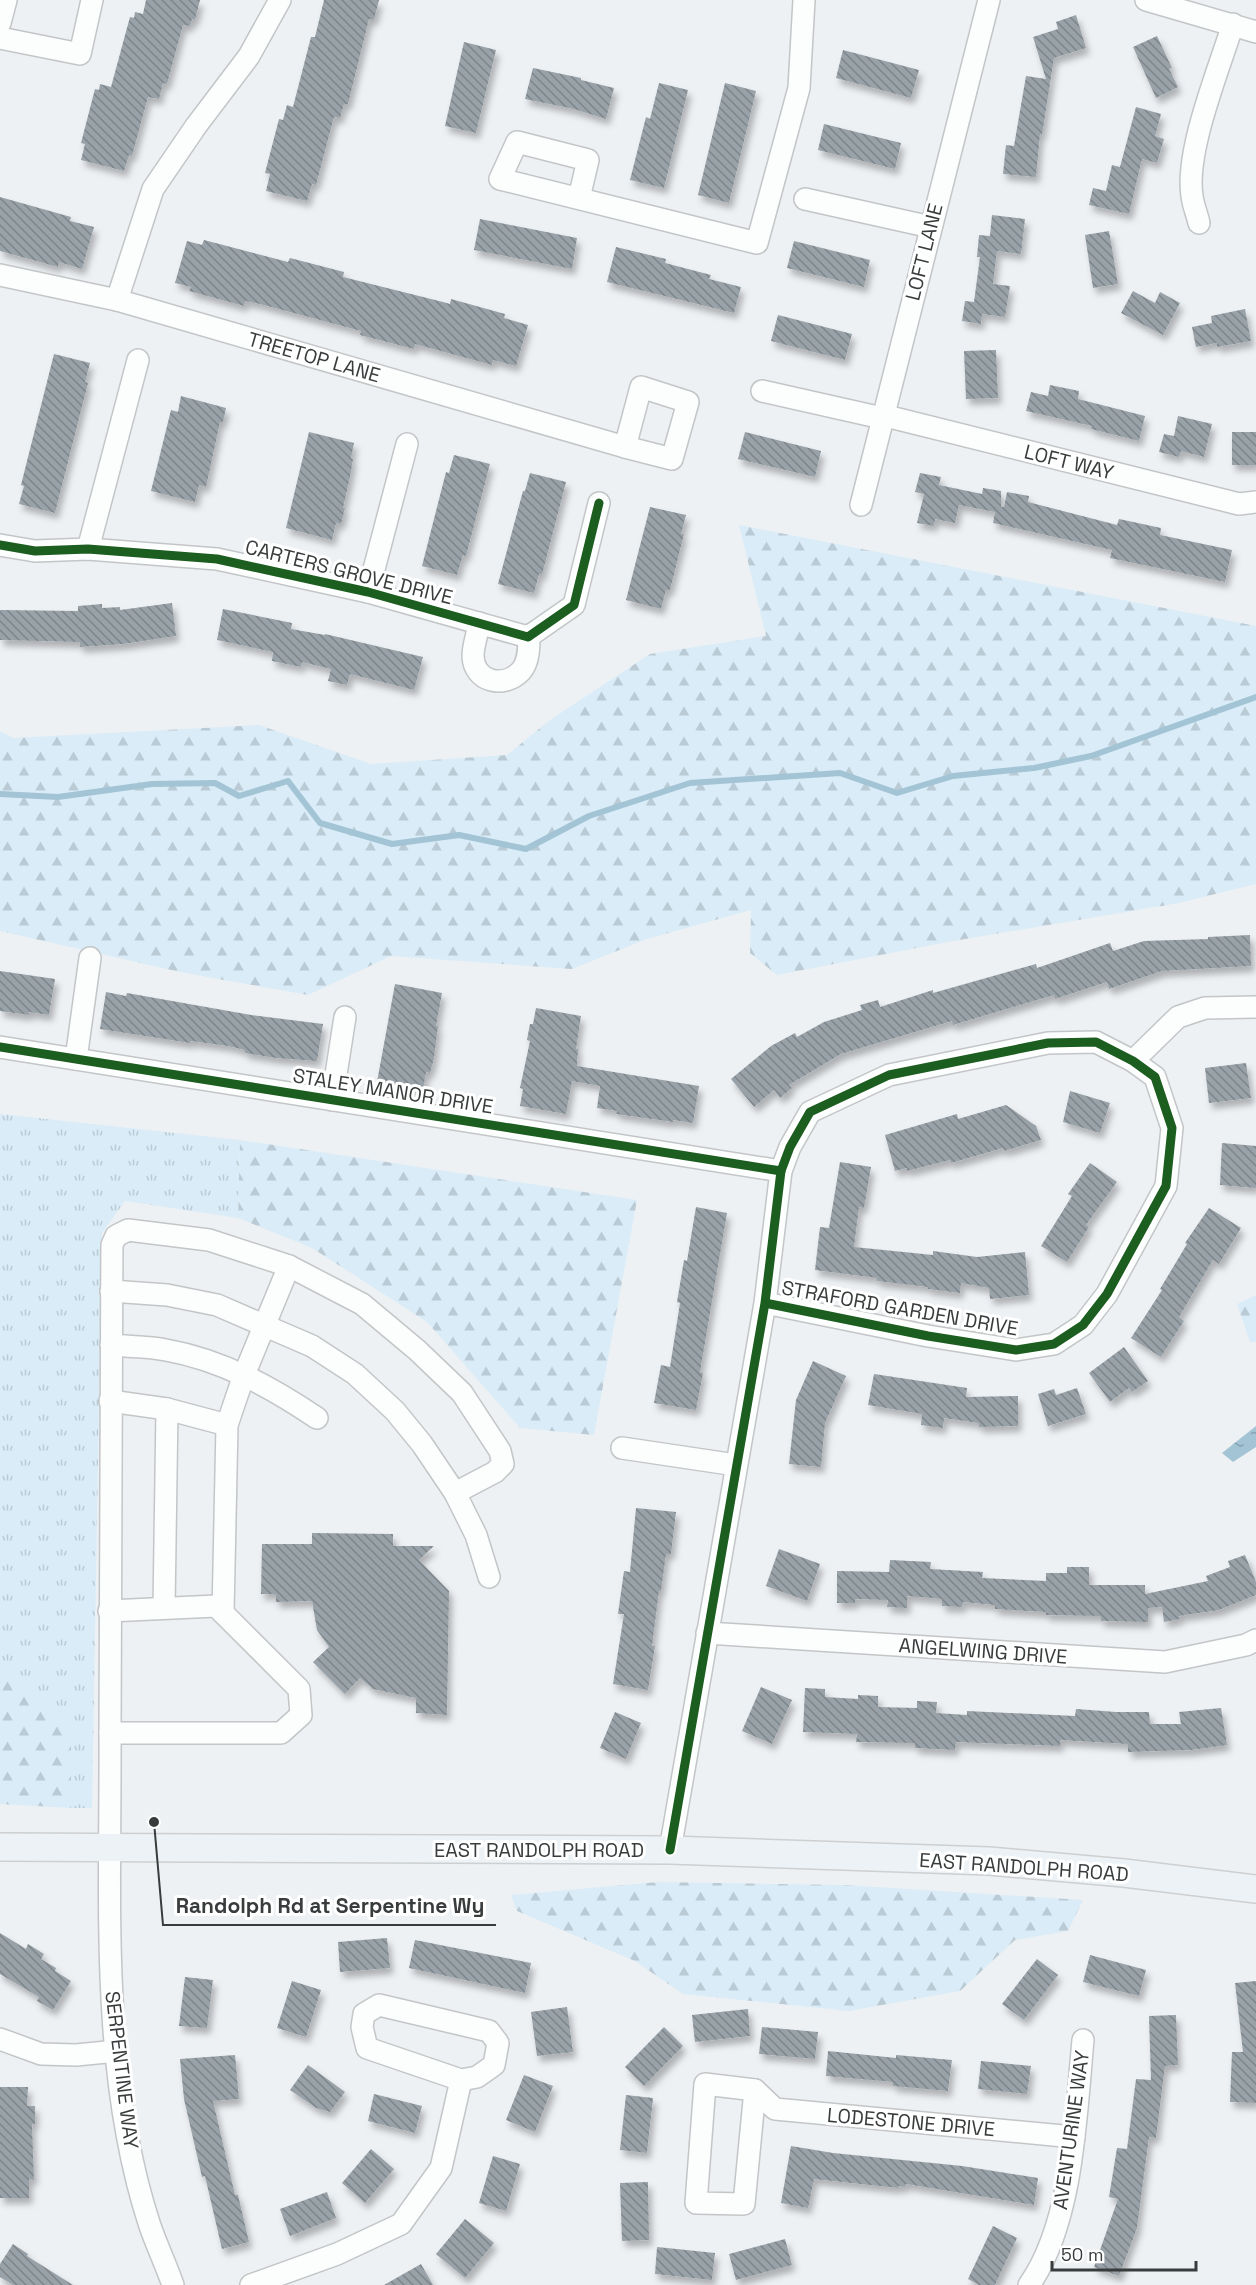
<svg xmlns="http://www.w3.org/2000/svg" width="1256" height="2285" font-family="'Space Grotesk',sans-serif">
  <defs>
    <pattern id="grass-tufts" width="24" height="20" patternUnits="userSpaceOnUse" patternTransform="scale(1.5)"><rect width="24" height="20" fill="#d9ecf7"/><path d="M3 7l-1-3M5 7V3M7 7l1-3M15 17l-1-3M17 17v-4M19 17l1-3" fill="none" stroke="#bbcbd5"/></pattern>
    <pattern id="forest-firs" width="22" height="20" patternUnits="userSpaceOnUse" patternTransform="scale(1.5)"><rect width="22" height="20" fill="#d9ecf7"/><path d="M5 1l3.5 6h-7zM16 11l3.5 6h-7z" fill="#bbcbd5"/></pattern>
    <pattern id="water-ripples" width="26" height="14" patternUnits="userSpaceOnUse" patternTransform="scale(1.5)"><rect width="26" height="14" fill="#a2c4d5"/><path d="M2 4q2-2 4 0t4 0M15 11q2-2 4 0t4 0" fill="none" stroke="#85a0ae"/></pattern>
    <pattern id="building-back-hatch" width="6" height="6" patternUnits="userSpaceOnUse" patternTransform="scale(1.5)"><rect width="6" height="6" fill="#98a2a8"/><path d="M-1 5l2 2M0 0l6 6M5-1l2 2" fill="none" stroke="#7d858a"/></pattern>
    <filter id="shadow"><feDropShadow dx="3.5" dy="6" stdDeviation="3" flood-color="#0004"/></filter>
  </defs>
  <rect width="100%" height="100%" fill="#eef1f4"/>
  <!-- grass -->
  <polygon fill="url(#grass-tufts)" points="0,1114 240,1140 238,1218 125,1201 102,1233 92,1808 71,1808 70,1725 13,1672 0,1672"/>
  <!-- forest -->
  <g fill="url(#forest-firs)">
    <polygon points="739,525 1256,626 1256,884 1179,903 953,941 777,975 750,953 751,910 647,939 572,969 391,956 308,995 180,972 0,931 0,731 13,738 259,725 371,764 507,755 550,720 650,654 766,636"/>
    <polygon points="240,1140 637,1200 594,1435 520,1428 427,1322 312,1248 238,1218"/>
    <polygon points="1256,1295 1256,1342 1250,1342 1237,1304"/>
    <polygon points="0,1672 13,1672 71,1725 71,1808 0,1804"/>
    <polygon points="659,1882 845,1885 1083,1900 1068,1931 1015,1940 960,1991 849,2011 683,1994 635,1961 517,1911 511,1895"/>
  </g>
  <!-- water -->
  <polygon fill="url(#water-ripples)" points="1256,1426 1256,1447 1233,1462 1222,1453"/>
  <g fill="none" stroke-linecap="round" stroke-linejoin="round">
    <!-- stream -->
    <polyline stroke="#a2c4d5" stroke-width="6" points="0,794 58,797 152,784 215,783 239,796 288,781 320,823 392,844 459,835 526,849 589,816 690,783 840,773 897,793 953,776 1034,768 1091,756 1256,697"/>
  </g>
  <!-- building -->
  <g fill="url(#building-back-hatch)" filter="url(#shadow)">
    <polygon points="146,0 200,0 195,20 192,19 190,26 183,25 167,84 163,83 159,99 148,97 132,156 129,155 124,171 81,160 85,144 81,143 95,89 99,90 100,84 111,87 130,17 134,18 135,12 143,14"/>
    <polygon points="324,0 379,0 374,20 369,19 348,104 344,104 340,118 334,117 316,185 312,184 307,201 266,191 270,174 265,173 279,119 283,120 287,105 293,107 311,37 315,37"/>
    <polygon points="1076,15 1086,48 1054,58 1042,135 1040,134 1036,177 1003,174 1006,145 1014,146 1026,76 1046,79 1033,37 1058,29 1056,22"/>
    <polygon points="1157,36 1172,68 1169,69 1178,87 1156,98 1133,47"/>
    <polygon points="464,42 496,50 476,133 445,126"/>
    <polygon points="843,50 919,70 911,98 836,78"/>
    <polygon points="533,68 581,78 581,80 614,88 606,119 574,109 525,99"/>
    <polygon points="659,83 688,90 664,188 630,180 646,117 650,119"/>
    <polygon points="725,83 756,91 729,203 698,195"/>
    <polygon points="1136,107 1161,114 1155,136 1164,139 1157,163 1142,159 1129,214 1089,205 1093,188 1106,191 1112,165 1120,167"/>
    <polygon points="824,124 901,143 895,169 818,150"/>
    <polygon points="0,197 71,217 70,221 94,227 82,269 59,262 58,267 0,251"/>
    <polygon points="992,215 1025,219 1021,254 997,251 993,284 1010,286 1005,317 982,314 981,324 962,321 965,301 974,302 980,257 977,257 979,235 990,236"/>
    <polygon points="480,219 577,238 572,269 474,250"/>
    <polygon points="1109,231 1118,284 1093,288 1085,235"/>
    <polygon points="204,240 288,262 290,258 344,272 343,277 443,302 450,304 451,299 505,314 504,318 528,325 516,366 493,360 492,365 415,344 414,349 360,335 361,331 260,304 245,301 244,306 189,291 191,287 175,283 187,241 202,245"/>
    <polygon points="794,241 870,260 864,287 787,268"/>
    <polygon points="616,247 666,259 665,263 711,275 709,279 741,287 734,313 607,282"/>
    <polygon points="1133,291 1155,303 1160,292 1180,303 1163,335 1121,313"/>
    <polygon points="1245,309 1251,341 1217,347 1217,343 1196,347 1192,327 1212,323 1211,316"/>
    <polygon points="778,315 852,334 845,360 771,341"/>
    <polygon points="996,350 998,398 966,399 964,351"/>
    <polygon points="54,354 90,363 85,382 88,383 55,513 19,504 24,486 21,485"/>
    <polygon points="1050,385 1079,391 1078,399 1145,416 1139,441 1091,429 1092,426 1026,411 1031,392 1048,396"/>
    <polygon points="181,396 226,408 223,422 220,422 206,487 199,485 195,502 151,491 171,410 178,412"/>
    <polygon points="1178,416 1212,424 1204,457 1181,451 1179,457 1159,452 1164,434 1174,436"/>
    <polygon points="309,432 354,443 351,458 353,459 350,477 343,508 345,508 341,524 336,523 332,540 286,528"/>
    <polygon points="745,432 821,451 815,477 738,459"/>
    <rect x="1232" y="432" width="24" height="33"/>
    <polygon points="454,455 490,464 466,556 463,555 457,575 422,566 446,472 449,473"/>
    <polygon points="530,473 566,482 542,575 539,574 534,593 498,584 523,491 525,491"/>
    <polygon points="920,473 941,477 939,485 982,494 983,488 1001,491 1001,507 1004,507 1007,492 1029,496 1028,502 1117,525 1119,519 1161,528 1160,535 1232,550 1225,582 1110,558 1112,550 993,523 995,512 959,505 955,523 935,519 934,526 917,523 924,494 915,492"/>
    <polygon points="650,507 686,515 681,534 684,534 670,590 666,590 661,609 626,600"/>
    <polygon points="172,603 176,636 123,644 80,647 80,642 0,640 0,610 78,611 78,606 102,604 102,608 120,607 120,610"/>
    <polygon points="223,609 292,623 291,629 325,635 325,634 423,657 414,690 350,674 347,685 328,681 331,669 302,662 301,667 272,661 273,652 217,640"/>
    <polygon points="1250,935 1251,966 1162,971 1109,989 1107,982 1055,999 1054,995 953,1025 952,1021 841,1054 789,1085 792,1088 780,1098 774,1090 754,1107 731,1079 771,1046 795,1033 797,1037 824,1022 862,1010 860,1005 878,1000 880,1007 933,990 933,993 1036,964 1037,968 1110,943 1113,951 1144,941 1208,939 1208,937"/>
    <polygon points="0,971 55,979 49,1015 29,1012 29,1015 0,1011"/>
    <polygon points="395,984 442,993 436,1026 438,1026 434,1058 430,1073 426,1072 423,1090 377,1082"/>
    <polygon points="106,992 126,996 127,993 251,1015 323,1024 317,1061 276,1058 245,1053 245,1050 228,1046 191,1041 190,1043 100,1029"/>
    <polygon points="536,1008 581,1016 576,1049 578,1049 577,1066 699,1086 693,1123 673,1120 673,1122 616,1114 617,1111 597,1108 600,1086 572,1081 566,1114 520,1106 523,1089 520,1088 530,1041 527,1040 530,1024 533,1024"/>
    <polygon points="1246,1063 1251,1098 1209,1103 1205,1068"/>
    <polygon points="1070,1091 1110,1103 1100,1133 1063,1122"/>
    <polygon points="1006,1105 1036,1126 1041,1140 1004,1151 1003,1148 951,1163 950,1160 907,1171 907,1168 895,1171 885,1135 957,1114 958,1119"/>
    <polygon points="1222,1143 1256,1146 1256,1188 1220,1185"/>
    <polygon points="840,1162 871,1167 864,1208 859,1207 854,1247 933,1255 933,1251 977,1257 1025,1252 1029,1295 990,1299 989,1288 961,1283 960,1293 928,1289 928,1287 877,1281 877,1278 815,1270 820,1227 829,1228"/>
    <polygon points="1090,1163 1117,1182 1086,1225 1089,1227 1067,1262 1041,1246 1072,1196 1068,1194"/>
    <polygon points="696,1207 727,1213 700,1372 703,1373 696,1410 654,1403 661,1365 670,1367 680,1303 677,1302 684,1260 687,1261"/>
    <polygon points="1209,1208 1241,1228 1219,1264 1213,1260 1179,1317 1184,1321 1161,1357 1131,1338 1162,1290 1160,1289 1187,1244 1185,1243"/>
    <polygon points="1124,1347 1148,1381 1132,1392 1129,1388 1110,1402 1089,1373"/>
    <polygon points="813,1361 846,1376 825,1423 821,1467 789,1464 796,1400"/>
    <polygon points="874,1374 967,1388 966,1397 1018,1396 1018,1426 979,1427 979,1423 944,1418 943,1428 921,1425 922,1414 868,1405"/>
    <polygon points="1077,1388 1086,1414 1048,1426 1038,1394 1054,1389 1056,1395"/>
    <polygon points="636,1508 676,1512 671,1554 666,1554 661,1591 659,1591 652,1646 655,1646 648,1690 613,1684 624,1614 618,1614 624,1571 630,1572"/>
    <polygon points="312,1533 393,1534 393,1546 434,1546 419,1560 449,1591 447,1715 416,1713 416,1698 373,1689 360,1678 345,1694 313,1662 329,1647 317,1630 312,1601 276,1602 276,1594 261,1594 262,1544 312,1544"/>
    <polygon points="779,1549 820,1564 807,1601 766,1586"/>
    <polygon points="1245,1555 1256,1582 1256,1595 1219,1610 1179,1616 1180,1619 1164,1622 1162,1607 1148,1608 1148,1622 1101,1621 1101,1616 1046,1615 1046,1612 995,1609 995,1605 963,1602 962,1607 942,1606 942,1599 907,1596 907,1608 887,1607 888,1600 855,1599 855,1603 837,1603 837,1571 889,1572 890,1560 931,1562 930,1569 983,1572 982,1578 1046,1581 1046,1573 1067,1573 1067,1567 1089,1567 1089,1585 1145,1585 1145,1594 1208,1581 1206,1576 1230,1567 1228,1561"/>
    <polygon points="761,1687 792,1700 772,1744 742,1731"/>
    <polygon points="805,1688 825,1689 825,1697 858,1699 858,1695 878,1696 878,1707 917,1708 917,1701 937,1702 936,1713 967,1715 967,1711 1075,1716 1076,1709 1116,1712 1149,1712 1150,1724 1181,1724 1179,1712 1221,1708 1227,1745 1191,1750 1128,1752 1128,1744 1060,1740 1060,1746 956,1742 955,1750 915,1748 915,1743 856,1742 857,1734 803,1732"/>
    <polygon points="615,1712 641,1723 626,1759 600,1748"/>
    <polygon points="0,1933 26,1949 28,1944 44,1954 41,1959 56,1968 55,1971 71,1981 53,2010 37,2001 39,1997 0,1974"/>
    <polygon points="387,1938 390,1968 340,1972 338,1942"/>
    <polygon points="415,1940 531,1963 525,1993 409,1968"/>
    <polygon points="1090,1955 1146,1970 1139,1996 1083,1982"/>
    <polygon points="1037,1959 1058,1975 1024,2020 1002,2004"/>
    <polygon points="185,1977 213,1980 207,2028 179,2026"/>
    <polygon points="292,1981 321,1990 306,2037 277,2028"/>
    <polygon points="1256,1981 1256,2103 1230,2102 1232,2052 1243,2052 1235,1983"/>
    <polygon points="567,2007 573,2052 537,2056 531,2012"/>
    <polygon points="748,2009 750,2036 695,2042 692,2015"/>
    <polygon points="1176,2015 1178,2065 1165,2066 1156,2138 1149,2137 1137,2228 1119,2276 1094,2267 1118,2199 1109,2197 1117,2148 1127,2149 1136,2079 1151,2080 1149,2016"/>
    <polygon points="664,2027 683,2046 644,2086 625,2067"/>
    <polygon points="762,2027 818,2032 815,2059 759,2054"/>
    <polygon points="828,2051 896,2058 896,2055 952,2060 948,2091 893,2086 893,2082 826,2076"/>
    <polygon points="235,2055 239,2099 213,2101 235,2195 238,2195 249,2242 222,2249 205,2176 202,2177 184,2099 180,2059"/>
    <polygon points="981,2061 1031,2066 1027,2094 978,2089"/>
    <polygon points="308,2065 345,2092 330,2112 316,2108 290,2090"/>
    <polygon points="524,2075 553,2086 535,2132 506,2120"/>
    <polygon points="0,2087 28,2087 27,2106 35,2106 35,2124 32,2124 34,2180 29,2179 29,2198 0,2198"/>
    <polygon points="374,2094 422,2106 415,2133 368,2121"/>
    <polygon points="626,2095 653,2098 647,2153 620,2150"/>
    <polygon points="791,2146 833,2153 962,2166 1038,2178 1034,2205 906,2184 905,2187 898,2186 898,2188 814,2179 808,2208 781,2203"/>
    <polygon points="371,2149 394,2169 365,2203 342,2183"/>
    <polygon points="493,2156 520,2164 506,2211 479,2203"/>
    <polygon points="648,2182 649,2240 622,2241 620,2183"/>
    <polygon points="327,2192 336,2218 290,2236 280,2209"/>
    <polygon points="465,2219 494,2243 465,2278 436,2254"/>
    <polygon points="993,2226 1017,2238 995,2285 979,2285 968,2279"/>
    <polygon points="785,2239 792,2265 736,2280 729,2254"/>
    <polygon points="13,2244 28,2254 27,2256 73,2285 13,2285 0,2277 0,2264"/>
    <polygon points="657,2247 715,2253 712,2280 655,2274"/>
    <polygon points="421,2264 433,2285 384,2285"/>
  </g>
  <g fill="none" stroke-linecap="round" stroke-linejoin="round">
    <!-- minor casing -->
    <g stroke="#c3c5c7" stroke-width="24">
      <g id="minor">
        <polyline points="1146,0 1256,32"/>
        <polyline points="0,23 6,0"/>
        <polyline points="0,38 80,54 92,0"/>
        <polyline points="579,198 588,160 517,142 500,179 757,243 799,88 804,0"/>
        <polyline points="805,199 931,227"/>
        <path d="M1199,223C1197,214 1193,205 1192,196C1185,151 1219,69 1233,24"/>
        <polyline points="0,275 117,300 625,447"/>
        <polyline points="117,300 153,189 196,126 249,56 280,0"/>
        <polygon points="641,387 688,402 672,459 625,447"/>
        <polyline points="762,391 882,418"/>
        <polyline points="882,415 1239,504 1256,502"/>
        <polyline points="861,505 989,0"/>
        <polyline points="0,545 35,551 88,549 217,559 368,592 528,637 574,605 599,503"/>
        <polyline points="88,549 138,360"/>
        <polyline points="368,592 407,444"/>
        <path d="M479,623C478,633 473,645 473,656C474,682 504,689 521,671C529,662 529,647 529,635"/>
        <polyline points="0,1047 781,1171"/>
        <polyline points="76,1059 90,958"/>
        <polyline points="1133,1061 1178,1017 1205,1008 1256,1007"/>
        <polyline points="332,1100 345,1017"/>
        <polyline points="111,1291 167,1295 217,1305 312,1346 355,1374 395,1411 422,1444 455,1493"/>
        <path d="M111,1345C129,1347 148,1346 166,1350C222,1360 271,1387 317,1418"/>
        <polyline points="110,1401 167,1409"/>
        <polyline points="622,1448 736,1465"/>
        <polyline points="164,1608 167,1409 227,1425"/>
        <polyline points="109,1611 216,1606 299,1689 301,1715 281,1733 110,1733"/>
        <polyline points="223,1613 227,1425 244,1375 289,1266"/>
        <polyline points="707,1633 1165,1662 1246,1645 1256,1640"/>
        <polyline points="670,1850 765,1303 781,1171 790,1147 810,1112 889,1075 1048,1043 1096,1042 1133,1061 1155,1077 1172,1128 1166,1186 1107,1294 1083,1325 1054,1344 1016,1350 928,1336 765,1303"/>
        <polygon points="379,2005 489,2031 498,2043 494,2065 477,2077 461,2080 367,2048 362,2027 364,2014"/>
        <polyline points="0,2039 41,2054 76,2055 117,2051"/>
        <polygon points="705,2084 755,2090 744,2204 696,2203"/>
        <polyline points="755,2090 775,2109 1074,2137"/>
        <path d="M173,2285C166,2265 157,2246 150,2226C99,2072 111,1895 110,1735C110,1571 110,1408 112,1245L116,1236L128,1230L209,1240L289,1266L362,1304L417,1350L462,1393L500,1451L503,1464L495,1472L455,1493L476,1535L489,1577"/>
        <polyline points="251,2285 337,2254 401,2224 441,2168 461,2080"/>
        <path d="M1029,2285C1073,2223 1076,2115 1083,2040"/>
      </g>
    </g>
    <!-- major casing -->
    <g stroke="#cdcfd0" stroke-width="30">
      <polyline id="major" points="0,1847 670,1850 989,1861 1124,1873 1256,1889"/>
    </g>
    <!-- minor -->
    <use href="#minor" stroke="#fcfdfd" stroke-width="21"/>
    <!-- major -->
    <use href="#major" stroke="#ecf2f5" stroke-width="27"/>
    <!-- cycleway casing -->
    <g stroke="#fff" stroke-width="13">
      <g id="cycleway">
        <polyline points="0,545 35,551 88,549 217,559 368,592 528,637 574,605 599,503"/>
        <polyline points="0,1047 781,1171"/>
        <polyline points="670,1850 765,1303 781,1171 790,1147 810,1112 889,1075 1048,1043 1096,1042 1133,1061 1155,1077 1172,1128 1166,1186 1107,1294 1083,1325 1054,1344 1016,1350 928,1336 765,1303"/>
      </g>
    </g>
    <!-- cycleway -->
    <use href="#cycleway" stroke="#1b5e20" stroke-width="9"/>
  </g>
  <g text-anchor="middle" dominant-baseline="central" stroke-width="6" stroke-linejoin="round" paint-order="stroke">
    <!-- street labels -->
    <g font-size="20" fill="#393c3d" stroke="#fff">
      <text transform="translate(924 252) rotate(-76)">LOFT LANE</text>
      <text transform="translate(314 357) rotate(16)">TREETOP LANE</text>
      <text transform="translate(1069 462) rotate(14)">LOFT WAY</text>
      <text transform="translate(349 572) rotate(14)">CARTERS GROVE DRIVE</text>
      <text transform="translate(393 1091) rotate(9)">STALEY MANOR DRIVE</text>
      <text transform="translate(900 1308) rotate(10)">STRAFORD GARDEN DRIVE</text>
      <text transform="translate(983 1651) rotate(4)">ANGELWING DRIVE</text>
      <text x="539" y="1850">EAST RANDOLPH ROAD</text>
      <text transform="translate(1024 1867) rotate(4)">EAST RANDOLPH ROAD</text>
      <text transform="translate(122 2070) rotate(83)">SERPENTINE WAY</text>
      <text transform="translate(911 2122) rotate(5)">LODESTONE DRIVE</text>
      <text transform="translate(1071 2130) rotate(-82)">AVENTURINE WAY</text>
    </g>
  </g>
  <!-- callouts -->
  <path fill="none" stroke="#393c3d" stroke-width="2" d="M154 1822L163 1925H496"/>
  <circle fill="#393c3d" stroke="#fff" stroke-width="2" cx="154" cy="1822" r="6"/>
  <g font-size="21" text-anchor="middle" font-weight="bold" fill="#393c3d" stroke="#fff" stroke-width="6" stroke-linejoin="round" paint-order="stroke">
    <text x="330" y="1913">Randolph Rd at Serpentine Wy</text>
  </g>
  <!-- scale -->
  <path d="M1052 2261v9h144v-9" fill="none" stroke="#393c3d" stroke-width="3"/>
  <text x="1061" y="2261" font-size="18" fill="#393c3d" stroke="#ffffff" stroke-width="4.5" paint-order="stroke">50 m</text>
</svg>
